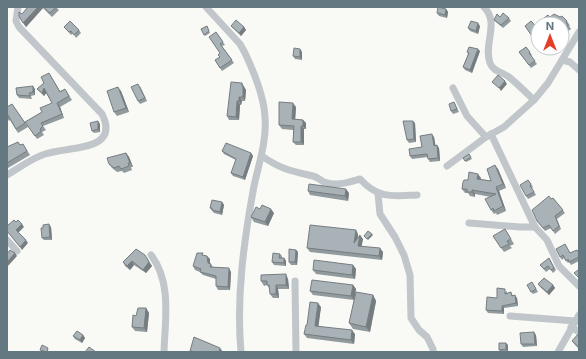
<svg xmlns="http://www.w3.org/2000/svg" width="586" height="359" font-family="Inter,sans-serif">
  <rect width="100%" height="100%" fill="#f9f9f6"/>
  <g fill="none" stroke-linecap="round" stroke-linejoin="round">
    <!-- street -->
    <g stroke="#c0c6c9" stroke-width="7">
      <path d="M206,7L240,44L245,53C253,70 264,98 265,117C267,140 259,163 254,186C244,240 236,297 241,352"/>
      <path d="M484,7C500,23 483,44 490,63C493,72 503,72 509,77C518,84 526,93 534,100"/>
      <polyline points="562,60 570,62 579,70"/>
      <polyline points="453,88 467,116 486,137"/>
      <polyline points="491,134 535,227 547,240 559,266 579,286"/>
      <path d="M262,156C280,169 291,171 313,176C317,177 320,180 324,182C335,187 349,182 360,179C378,199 393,196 417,195"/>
      <polyline points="447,166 486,137 504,127 534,100 548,83 579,32"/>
      <path d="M7,175C19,168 32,158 45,154C68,146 121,152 102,114L19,27L16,21L18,7"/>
      <polyline points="378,194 380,214 395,237 404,255 410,275 411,318 419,330 427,337 433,349 433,352"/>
      <polyline points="469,223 520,227 535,227"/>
      <polyline points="7,240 17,251"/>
      <path d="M151,255C172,282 165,320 164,352"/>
      <polyline points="295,281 296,352"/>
      <polyline points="510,316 575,321"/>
      <polyline points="571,327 579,332"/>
      <polyline points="558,352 579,315"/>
    </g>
  </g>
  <!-- wall -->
  <g fill="#919a9d">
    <polygon points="28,7 56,7 59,10 52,17 43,8 26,27 22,14"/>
    <polygon points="446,9 448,12 447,18 439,16 437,13"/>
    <polygon points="500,17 509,18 511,21 503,28 496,22 494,20"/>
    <polygon points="550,17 560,17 567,21 570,26 569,26 571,29 562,36 562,24 549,24 544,18"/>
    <polygon points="207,26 210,33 205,36 201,29"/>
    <polygon points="231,26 244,27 246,30 241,36"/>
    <polygon points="480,26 478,34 470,31 468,28"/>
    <polygon points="525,26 538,28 538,35 534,39"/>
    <polygon points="64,27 79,30 81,33 76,38 73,33 71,35"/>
    <polygon points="216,32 225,45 222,46 234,63 222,71 215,60 220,57 220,53"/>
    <polygon points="526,47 532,55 531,56 537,64 531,68 519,52"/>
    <polygon points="300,49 302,52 302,60 295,59 293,56"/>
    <polygon points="480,51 472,73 465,70 463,67 468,54 467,52"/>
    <polygon points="49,73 60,91 65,89 72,100 60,107 64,118 43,126 46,130 42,132 44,135 37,139 25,122 42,112 52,103 46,93 44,96 37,89 44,83"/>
    <polygon points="140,86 147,101 140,104 138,101"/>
    <polygon points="244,87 244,88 246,90 245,101 242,101 241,105 240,105 239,120 229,120 227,116"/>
    <polygon points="35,89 35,95 31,96 32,99 19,98 17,95"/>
    <polygon points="121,91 129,112 117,116 114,112"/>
    <polygon points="454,102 459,112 453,114 451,111"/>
    <polygon points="12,104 28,127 18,133 10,120 9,121 7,118 7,107"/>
    <polygon points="296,107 295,119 303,120 306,123 306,129 304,129 304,145 296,145 293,142 293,130 282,129 279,125"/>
    <polygon points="415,123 416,142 409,143 407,140"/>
    <polygon points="100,124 100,132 94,133 92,131"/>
    <polygon points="434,137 435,145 439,148 440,161 430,162 428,159 428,157 412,159 410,156 422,147"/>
    <polygon points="18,142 20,145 23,144 30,155 8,168 7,167 7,147"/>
    <polygon points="222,151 251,153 253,156 245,180 233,176 231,173 236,160 224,154"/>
    <polygon points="126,153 129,157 133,167 131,167 132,170 124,173 122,171 117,172 112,168 109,164"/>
    <polygon points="469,154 472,159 466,162 463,158"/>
    <polygon points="498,169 506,188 499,191 506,211 497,215 496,213 494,214 491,210 491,197 475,194 475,197 470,196 468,193 465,193 462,189 468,180 481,178 480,179 491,181"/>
    <polygon points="528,180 533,187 532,188 536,195 528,199 526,196"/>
    <polygon points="308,191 349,193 348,201 310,195"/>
    <polygon points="553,198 565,213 557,219 561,229 555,234 551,228 545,231 537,221 551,199"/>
    <polygon points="222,202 224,205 222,215 214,213 210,208"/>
    <polygon points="274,213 268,226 254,222 251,217"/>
    <polygon points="51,227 52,240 44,240 42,238"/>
    <polygon points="505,229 514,244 510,246 512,248 504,252 493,236"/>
    <polygon points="358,234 358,238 363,239 361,246 383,252 382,260 310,252 307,248"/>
    <polygon points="565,244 570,253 579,252 579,261 571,265 569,262 568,263 564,258 562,260 560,257"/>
    <polygon points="136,249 152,266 146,273 134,265 130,270 125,266 123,262"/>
    <polygon points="296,250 298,252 297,265 291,265 289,262"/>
    <polygon points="280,254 282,256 282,258 284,258 286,261 286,266 274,265 272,262"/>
    <polygon points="204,255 210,259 210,263 213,267 231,272 230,290 218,290 216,286 216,279 203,275 200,272 195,270 193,266"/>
    <polygon points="549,258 556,270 553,273 550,269 546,272 540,265"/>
    <polygon points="353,265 356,269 355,279 316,274 313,270"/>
    <polygon points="288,279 289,289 278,289 279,298 273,298 270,294 270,289 267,285 264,286 261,281"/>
    <polygon points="538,284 553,285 555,288 549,295 540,287"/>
    <polygon points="353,285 356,289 354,300 373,295 376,301 370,332 353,329 349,323 354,300 313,295 310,291"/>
    <polygon points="534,285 538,292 533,294 531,292"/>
    <polygon points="507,291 507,293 513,295 517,298 518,306 504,308 504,314 488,313 486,310 497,298"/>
    <polygon points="321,307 318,326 355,334 354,344 307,338 304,334 307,325"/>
    <polygon points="146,308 149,313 147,332 135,331 132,327 136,316"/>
    <polygon points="579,333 579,349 575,345 572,341"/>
    <polygon points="83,335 85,338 82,343 75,339 73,336"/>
    <polygon points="536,335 537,346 523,347 521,344"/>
    <polygon points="508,345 508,352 501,352 499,350"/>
  </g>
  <!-- shaded-wall -->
  <g fill="#767d80">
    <polygon points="38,7 42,7 43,8 26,27 23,23"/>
    <polygon points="446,9 448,12 447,18 445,15"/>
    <polygon points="478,23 480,26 478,34 476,31"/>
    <polygon points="244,27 246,30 241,36 239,33"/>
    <polygon points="300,49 302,52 302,60 300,57"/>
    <polygon points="478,49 480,51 472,73 470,70"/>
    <polygon points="505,81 507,84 501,91 499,88"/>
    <polygon points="242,83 246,90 245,101 243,97"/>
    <polygon points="33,86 35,89 35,95 33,92"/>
    <polygon points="118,87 121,91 129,112 126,108"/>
    <polygon points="44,88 47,92 44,96 42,93"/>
    <polygon points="239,97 242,101 241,105 239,101"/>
    <polygon points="237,101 240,105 239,120 236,117"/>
    <polygon points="57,103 60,107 64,118 62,114"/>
    <polygon points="293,103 296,107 295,123 292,119"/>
    <polygon points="303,120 306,123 306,129 303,126"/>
    <polygon points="98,121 100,124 100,132 98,129"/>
    <polygon points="413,121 415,123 416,142 414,139"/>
    <polygon points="301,126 304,129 304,145 301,142"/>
    <polygon points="432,134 434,137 436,148 434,146"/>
    <polygon points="437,145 439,148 440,161 438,158"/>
    <polygon points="126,153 129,157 133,167 130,163"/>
    <polygon points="251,153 253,156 245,180 243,177"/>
    <polygon points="495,165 498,169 506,188 503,184"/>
    <polygon points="478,174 481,178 480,183 477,179"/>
    <polygon points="496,187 499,191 506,211 503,206"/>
    <polygon points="346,189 349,193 348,201 345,196"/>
    <polygon points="472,190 475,194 475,197 472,192"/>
    <polygon points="222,202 224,205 222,215 220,212"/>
    <polygon points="271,209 274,213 268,226 265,222"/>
    <polygon points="22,224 24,227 18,233 16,230"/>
    <polygon points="49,224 51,227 52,240 50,237"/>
    <polygon points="356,230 358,234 356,247 354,243"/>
    <polygon points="372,234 373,235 368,240 367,239"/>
    <polygon points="360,235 363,239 361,250 358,246"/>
    <polygon points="26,240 28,243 22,250 20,247"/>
    <polygon points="380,248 383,252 382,260 379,256"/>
    <polygon points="296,250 298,252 297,265 295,262"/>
    <polygon points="15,253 17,256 7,267 7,262"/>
    <polygon points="207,256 210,259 210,266 208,263"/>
    <polygon points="147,258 152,266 146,273 143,270"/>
    <polygon points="284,258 286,261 286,266 284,263"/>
    <polygon points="132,261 134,265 130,270 127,266"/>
    <polygon points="353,265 356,269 355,279 352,275"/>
    <polygon points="229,268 231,272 230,290 228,287"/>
    <polygon points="286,274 288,279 289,289 286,285"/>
    <polygon points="276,285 278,289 279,298 276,294"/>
    <polygon points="353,285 356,289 354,300 351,296"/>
    <polygon points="553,285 555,288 549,295 547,292"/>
    <polygon points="373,295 376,301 370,332 366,327"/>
    <polygon points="515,295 517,298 518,306 516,303"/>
    <polygon points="318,303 321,307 318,330 315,326"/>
    <polygon points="502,306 504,308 504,314 502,311"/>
    <polygon points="146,308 149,313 147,332 144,328"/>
    <polygon points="352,330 355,334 354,344 351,340"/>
    <polygon points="534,332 536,335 537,346 535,344"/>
    <polygon points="83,335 85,338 82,343 80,340"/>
    <polygon points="506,343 508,345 508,352 506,349"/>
    <polygon points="220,348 223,352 219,352"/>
  </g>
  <!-- building -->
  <g fill="#a9b3b7" stroke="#767d80">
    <polygon points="28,7 38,7 23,23 19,16 19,12 22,14"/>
    <polygon points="43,7 56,7 50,13"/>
    <polygon points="438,7 446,9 445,15 437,13"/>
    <polygon points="503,13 509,18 501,25 494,20 497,14 500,17"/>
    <polygon points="554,14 560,17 562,16 567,21 566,22 568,25 562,30 562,24 550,24 544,18 548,15 550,17"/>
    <polygon points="236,20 244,27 239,33 231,26"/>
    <polygon points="70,21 79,30 74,35 71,31 69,32 64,27"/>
    <polygon points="471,21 478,23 476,31 468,28"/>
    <polygon points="531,21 538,28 538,31 532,36 525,26"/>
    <polygon points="207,26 209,31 204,35 201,29"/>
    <polygon points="216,32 223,42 220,44 232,60 220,68 215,60 220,57 218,55 220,53 209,37"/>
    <polygon points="469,47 478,49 470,70 463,67 469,53 467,52"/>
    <polygon points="526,47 530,52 529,53 535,61 529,65 519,52"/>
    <polygon points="294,48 300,49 300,57 293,56"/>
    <polygon points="49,73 60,92 65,89 69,96 57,103 62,114 41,123 43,126 40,129 41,131 35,136 25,122 42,112 40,108 52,103 44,88 42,93 37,89 44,83 41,77"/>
    <polygon points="498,75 505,81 499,88 492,82"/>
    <polygon points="231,82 242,83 242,86 243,86 243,97 239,97 239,101 237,101 236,117 227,116"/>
    <polygon points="138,84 145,98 138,101 131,87"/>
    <polygon points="33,86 33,92 29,93 30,96 17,95 16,88"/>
    <polygon points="118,87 126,108 114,112 107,91"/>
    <polygon points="279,102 293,103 292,119 303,120 303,126 301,126 301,142 293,142 294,126 279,125"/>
    <polygon points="454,102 457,109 451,111 449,104"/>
    <polygon points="12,104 25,123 16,129 8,115 7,116 7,107"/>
    <polygon points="98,121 98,129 92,131 90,123"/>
    <polygon points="403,121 413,121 414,139 407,140"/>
    <polygon points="432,134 434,146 437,145 438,158 428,159 427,154 410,156 409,149 422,147 420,136"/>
    <polygon points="18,142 20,145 23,144 27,151 7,163 7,147"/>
    <polygon points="226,143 251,153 243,177 231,173 236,159 222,151"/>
    <polygon points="126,153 130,163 128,163 129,166 121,169 119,166 114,168 109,164 107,158"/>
    <polygon points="469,154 471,157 465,161 463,158"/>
    <polygon points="495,165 503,184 496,187 503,206 494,211 493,208 491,210 485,199 496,194 472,190 472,192 467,192 467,189 462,189 463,182 464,180 468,180 469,172 478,174 477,179 491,181 487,169"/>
    <polygon points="528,180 531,184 530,186 534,192 526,196 520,185"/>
    <polygon points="309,184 346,189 345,196 308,191"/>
    <polygon points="549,196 551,199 553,198 563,210 555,216 559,226 553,231 549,225 543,228 537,221 532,210"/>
    <polygon points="212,200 222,202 220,212 212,210 212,208 210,208"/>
    <polygon points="262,205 271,209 265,222 251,217 256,207 260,209"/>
    <polygon points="14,220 16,222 18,220 22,224 16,230 26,240 20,247 7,231 7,226"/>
    <polygon points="49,224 50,237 42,238 41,228 43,228 43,225"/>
    <polygon points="310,225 356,230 354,243 360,235 358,246 380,248 379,256 307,248"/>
    <polygon points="505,229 511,239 507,241 509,244 501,248 493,236"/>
    <polygon points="368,231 372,234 367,239 364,236"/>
    <polygon points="565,244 570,253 577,250 579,253 579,257 569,262 568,259 566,261 563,255 560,257 556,249"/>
    <polygon points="136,249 145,255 149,262 143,270 132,261 127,266 123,262"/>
    <polygon points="289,249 296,250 295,262 289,262"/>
    <polygon points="10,250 15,253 7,262 7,254"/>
    <polygon points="197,253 203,253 202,255 207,256 208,263 211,264 210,267 229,268 228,287 216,286 216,276 200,272 201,269 193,266"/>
    <polygon points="273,253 280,254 279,258 284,258 284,263 272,262"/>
    <polygon points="549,258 554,268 551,270 548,266 544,269 540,265"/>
    <polygon points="314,260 353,265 352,275 313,270"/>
    <polygon points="578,270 579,271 579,276 578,277 574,273"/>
    <polygon points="286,274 286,285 276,285 276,294 270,294 269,285 267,285 267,281 261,281 261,275"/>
    <polygon points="544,278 553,285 547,292 538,284"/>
    <polygon points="312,280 353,285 351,296 310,291"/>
    <polygon points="532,282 536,289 531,292 527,285"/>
    <polygon points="497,288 505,289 505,294 511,292 512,296 515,295 516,303 502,306 502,311 486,310 487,297 497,298"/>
    <polygon points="356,292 373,295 366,327 349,323"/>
    <polygon points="310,302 318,303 315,326 352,330 351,340 304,334 306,325 307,325"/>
    <polygon points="138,308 146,308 144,328 132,327 133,315 136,316"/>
    <polygon points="77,331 83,335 80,340 73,336"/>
    <polygon points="534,332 535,344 521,344 520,333"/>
    <polygon points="579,333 579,347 572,341"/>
    <polygon points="194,337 220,348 219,352 192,352 192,351 190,351"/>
    <polygon points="499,343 506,343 506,349 499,350"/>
    <polygon points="42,345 48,348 47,352 40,350"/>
    <polygon points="89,347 96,352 85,352"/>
  </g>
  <!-- border -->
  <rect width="586" height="359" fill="none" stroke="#647881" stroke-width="16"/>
  <!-- north arrow -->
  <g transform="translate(550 36)"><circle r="19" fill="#ffffff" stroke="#c1c9cd"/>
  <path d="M0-3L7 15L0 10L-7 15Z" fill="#e43f2b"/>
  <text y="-6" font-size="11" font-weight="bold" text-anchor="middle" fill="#647881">N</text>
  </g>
</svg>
